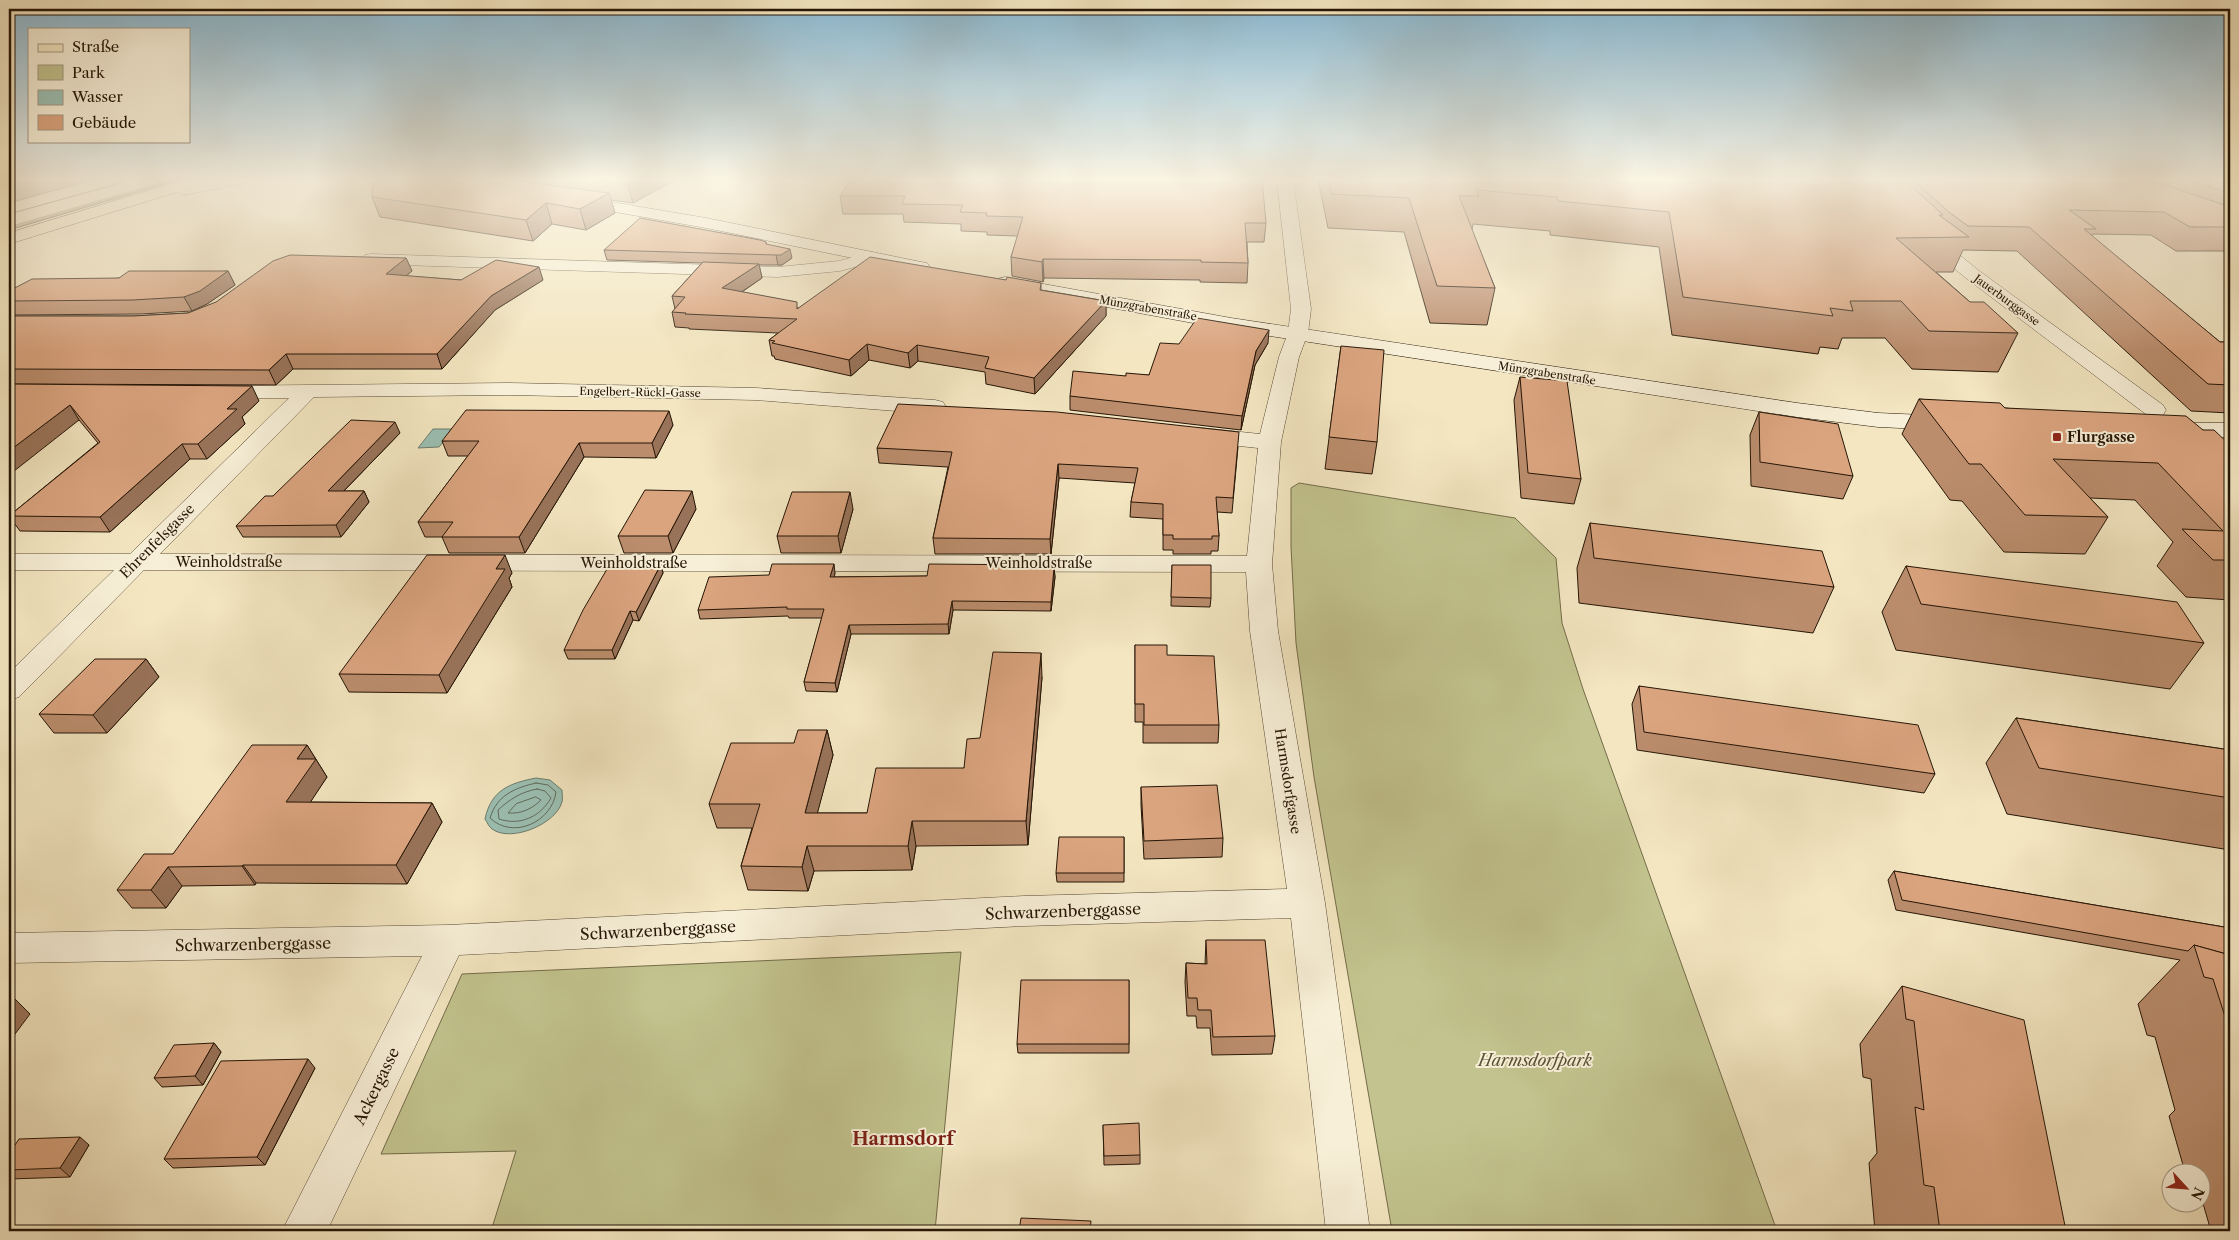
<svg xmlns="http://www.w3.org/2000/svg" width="2239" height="1240" font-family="'Libre Caslon Text',serif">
  <rect width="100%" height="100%" fill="#f3e6c1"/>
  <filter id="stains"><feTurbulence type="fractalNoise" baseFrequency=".004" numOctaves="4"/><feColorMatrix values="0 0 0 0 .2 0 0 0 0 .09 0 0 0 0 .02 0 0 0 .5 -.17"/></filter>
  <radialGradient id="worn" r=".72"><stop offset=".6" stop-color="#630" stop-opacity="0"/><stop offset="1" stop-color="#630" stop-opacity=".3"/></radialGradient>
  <!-- green -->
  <g fill="#c2c38e" stroke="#746c4a">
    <polygon points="173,179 177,179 9,229 9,227"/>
    <polygon points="1299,483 1515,518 1556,558 1562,623 1583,689 1777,1231 1392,1231 1314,777 1296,643 1291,547 1291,488"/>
    <polygon points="961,952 935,1231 491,1231 516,1151 381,1154 462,974"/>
  </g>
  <!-- water -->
  <g fill="#9bc0b3" stroke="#6c7c6e">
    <polygon points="433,429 454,429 439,447 418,448"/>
    <path d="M536,778L550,780L562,790C562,793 563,798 562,802C556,824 511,843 492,829C489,827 487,822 485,819C491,790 510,783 536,778Z"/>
  </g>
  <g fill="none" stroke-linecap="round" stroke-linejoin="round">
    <!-- shore -->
    <g stroke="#606a5c" stroke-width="1">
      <path d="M536,783L548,785L556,792C552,822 513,840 490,818C497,795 515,788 536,783Z"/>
      <path d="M537,789L545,791L551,798C540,817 520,826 499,819L498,810C510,799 521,792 537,789Z"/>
      <path d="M536,797L541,800C532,809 521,814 508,813L516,804Z"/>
    </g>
    <!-- street casing -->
    <g stroke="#584935" stroke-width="1">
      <g id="street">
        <polygon points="1277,179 1293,179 1311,309 1308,333 1299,357 1281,442 1272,564 1278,631 1325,903 1370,1231 1326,1231 1291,918 1024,926 459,955 327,1231 282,1231 422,956 9,963 9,933 448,925 1024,896 1287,889 1250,631 1246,572 144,570 19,697 9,700 9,673 114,570 9,570 9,554 130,554 289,398 216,398 208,397 205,392 208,387 216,386 509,383 756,388 935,400 943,402 946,407 943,412 935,414 756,400 509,395 314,397 160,554 1247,556 1258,448 1202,442 1194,440 1191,435 1194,430 1202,428 1260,434 1279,357 1288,333 1291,309"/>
        <polygon points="1928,233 1934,234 1978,270 2163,405 2166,410 2163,415 2155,417 2147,415 1966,278 1922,242 1919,238 1922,234"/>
        <polygon points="871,252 877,253 880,257 877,261 840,271 778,277 371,264 365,263 362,259 365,255 371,254 778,267 839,261"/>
      </g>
    </g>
    <!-- secondary casing -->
    <g stroke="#251506" stroke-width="1">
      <g id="secondary">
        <polygon points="415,179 455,179 480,183 482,186 480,189 474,191 423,184 417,182"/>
        <polygon points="576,196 706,218 921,262 927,263 930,267 927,271 921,272 706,228 570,204 568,201 570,198"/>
        <polygon points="1005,277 1231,318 1797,403 1878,413 1946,416 1954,418 1957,423 1954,428 1946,430 1878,427 1797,417 1231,330 998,287 996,283 998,279"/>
        <polygon points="2164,423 2230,423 2230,437 2164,437 2156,435 2153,430 2156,425"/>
      </g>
    </g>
    <!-- primary casing -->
    <g stroke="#251506" stroke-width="1">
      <polygon id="primary" points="187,179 210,179 209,180 250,179 248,182 242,184 184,195 177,192 9,244 9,233"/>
    </g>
    <!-- street -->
    <use href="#street" fill="#f7efd7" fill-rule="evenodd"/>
    <!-- secondary -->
    <use href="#secondary" fill="#f7efd7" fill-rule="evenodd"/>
    <!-- primary -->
    <use href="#primary" fill="#f3e6c1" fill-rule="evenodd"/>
    <!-- tram -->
    <g stroke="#251506" stroke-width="1">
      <polyline points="9,214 135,179"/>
      <polyline points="9,230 181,179"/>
    </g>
  </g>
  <!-- wall -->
  <g fill="#bb8d6d" stroke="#251506">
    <polygon points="448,179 676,179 633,203 611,200 615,213 586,230 552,224 533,241 380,217 372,197 448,181"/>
    <polygon points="852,179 1266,223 1264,242 1247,242 1248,263 1247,283 1200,282 1200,280 1044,278 1043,282 1012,276 1011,257 1018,236 987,235 987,232 961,231 961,224 904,222 903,214 843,214 840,196"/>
    <polygon points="1318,179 2230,179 2230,253 2229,251 2176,251 2151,235 2093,234 2092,236 2220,342 2230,342 2230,413 2191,411 2017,251 1963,250 1953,272 1936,272 1970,302 2018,333 1998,372 1912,369 1885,338 1842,338 1838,349 1820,347 1818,354 1672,335 1659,247 1550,235 1550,231 1473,224 1472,230 1495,288 1487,325 1430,323 1404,232 1328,228"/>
    <polygon points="766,242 767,245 792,258 782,265 759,265 762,278 742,292 798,308 1006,280 1041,283 1041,290 1106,301 1106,316 1035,394 986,384 985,372 918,361 910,368 869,360 851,376 775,359 774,356 772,356 769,340 778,333 689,329 689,328 675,327 672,312 675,309 672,296 702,263 607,260 604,250"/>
    <polygon points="406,258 412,271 406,276 461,280 543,280 495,310 442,369 293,369 276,385 9,384 9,316 133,316 188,313"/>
    <polygon points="228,271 235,285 207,304 192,311 141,314 9,315 9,291 119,278"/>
    <polygon points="1268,343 1255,365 1241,430 1070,410 1070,396 1126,376 1149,375 1179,344"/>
    <polygon points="1341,346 1377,442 1372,474 1325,469"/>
    <polygon points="1520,377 1581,479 1574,504 1521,498 1514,400"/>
    <polygon points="9,384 259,401 242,417 245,424 207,459 190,459 110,532 20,531 9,516 98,443 79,420"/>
    <polygon points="1919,399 2005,408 2203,430 2230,445 2230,600 2186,597 2157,566 2173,542 2135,500 2090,498 2108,517 2085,554 2004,552 1962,501 1950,500 1902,434"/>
    <polygon points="1759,412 1853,476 1843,499 1751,486 1750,435"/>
    <polygon points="673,425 656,458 584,457 525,553 449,553 442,537 425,537 418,522 468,456 448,456 442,441"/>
    <polygon points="400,433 344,491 364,491 369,502 341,537 243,537 236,526 273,496"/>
    <polygon points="1238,447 1232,513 1217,512 1219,536 1218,551 1211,551 1211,554 1173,554 1173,550 1163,550 1163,519 1130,517 1131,502 1135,483 1059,478 1051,554 935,554 933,538 948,467 879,463 877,448"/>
    <polygon points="696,509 673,553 624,553 618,536"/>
    <polygon points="853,509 841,553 781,553 777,536"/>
    <polygon points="1590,523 1834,587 1813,633 1579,603 1577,568"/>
    <polygon points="661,564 663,573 639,621 633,620 615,659 568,659 564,650"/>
    <polygon points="1172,565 1211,598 1210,607 1171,606"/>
    <polygon points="1906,566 2204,643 2170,689 1896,650 1882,612"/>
    <polygon points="1048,567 1054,568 1055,577 1051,611 953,610 949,634 851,634 837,692 806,691 804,682 822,618 789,618 788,616 700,619 698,610 835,573 834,577 927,576"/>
    <polygon points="512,573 509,578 512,587 447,693 349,692 339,674"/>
    <polygon points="1135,645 1167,655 1219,725 1218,743 1143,743 1143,722 1135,722"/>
    <polygon points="146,659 159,677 107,733 54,733 39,714"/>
    <polygon points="1042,677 1028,845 916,846 912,870 814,871 808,891 748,890 741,866 752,828 717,828 709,804 794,743 827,730 833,755 817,813 867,813 964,768 980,738"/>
    <polygon points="1639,686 1935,774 1924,793 1637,750 1632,704"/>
    <polygon points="2016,718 2230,750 2230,850 2007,814 1986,763"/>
    <polygon points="307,745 327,777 310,802 432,803 442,822 407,884 256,883 255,885 182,886 166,908 132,908 117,890 173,854"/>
    <polygon points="1141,787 1223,838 1222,857 1144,859 1141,805"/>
    <polygon points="1124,837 1124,882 1057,882 1056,873"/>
    <polygon points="1894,871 2230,928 2230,1231 2211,1231 2202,1200 2202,1172 2185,1172 2169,1116 2175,1110 2155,1037 2147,1035 2138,1004 2180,960 1896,910 1888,880"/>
    <polygon points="1206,940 1275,1036 1272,1054 1212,1055 1210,1028 1197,1028 1196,1016 1187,1016 1185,982 1186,963 1205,964"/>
    <polygon points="1129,980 1129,1053 1018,1053 1017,1044"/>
    <polygon points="1902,986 2066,1231 1875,1231 1869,1163 1877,1153 1871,1079 1863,1077 1860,1044"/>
    <polygon points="214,1043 221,1052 203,1085 162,1087 154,1078"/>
    <polygon points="315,1068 265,1165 173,1168 164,1159"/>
    <polygon points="1103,1125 1140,1155 1140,1164 1104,1165"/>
    <polygon points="89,1145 70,1177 9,1179 9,1154"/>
  </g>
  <!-- shaded-wall -->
  <g fill="#997359" stroke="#251506">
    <polygon points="9,179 95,179 9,203"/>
    <polygon points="637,179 676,179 633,203 628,184"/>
    <polygon points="609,193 615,213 586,230 580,209"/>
    <polygon points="546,203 552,224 533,241 526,220"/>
    <polygon points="790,249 792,258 782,265 778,265 776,255"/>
    <polygon points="406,258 412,271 391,288 386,274"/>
    <polygon points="1043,259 1044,278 1043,282 1042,262"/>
    <polygon points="759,264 762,278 725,303 722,288"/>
    <polygon points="539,267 543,280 495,310 442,369 437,354 491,296"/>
    <polygon points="228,271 235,285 207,304 192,311 184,297"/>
    <polygon points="1106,301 1106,316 1035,394 1034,378"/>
    <polygon points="1269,330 1268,343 1255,365 1241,430 1242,416 1256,351"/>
    <polygon points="867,344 869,360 851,376 849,360"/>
    <polygon points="917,345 918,361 910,368 908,353"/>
    <polygon points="286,354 293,369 276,385 269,370"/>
    <polygon points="252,386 259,401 242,417 245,424 207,459 198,444 227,409"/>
    <polygon points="70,405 79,420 9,475 9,451"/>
    <polygon points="669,411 673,425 656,458 652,443"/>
    <polygon points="395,422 400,433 333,502 328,491"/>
    <polygon points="579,443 584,457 525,553 519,537"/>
    <polygon points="182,444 190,459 110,532 100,517"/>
    <polygon points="1058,464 1059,478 1051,554 1050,539"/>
    <polygon points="364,491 369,502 341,537 336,525"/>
    <polygon points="692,491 696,509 673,553 668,536"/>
    <polygon points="850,492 853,509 841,553 838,536"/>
    <polygon points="505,555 512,573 509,578 512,587 447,693 439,675 496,569"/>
    <polygon points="661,564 663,573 639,621 636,612"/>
    <polygon points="834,564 835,573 832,586 830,577"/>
    <polygon points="1054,568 1055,577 1051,611 1051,602"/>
    <polygon points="952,601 953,610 949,634 948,624"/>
    <polygon points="630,611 633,620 615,659 612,650"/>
    <polygon points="849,625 851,634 837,692 835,683"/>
    <polygon points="9,637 13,642 9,646"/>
    <polygon points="1041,653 1042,677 1028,845 1026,821"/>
    <polygon points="146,659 159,677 107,733 93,715"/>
    <polygon points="827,730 833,755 811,837 805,813"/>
    <polygon points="307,745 327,777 298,821 286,802 297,759"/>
    <polygon points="432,803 442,822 407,884 396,865"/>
    <polygon points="912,821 916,846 912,870 908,846"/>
    <polygon points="807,846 814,871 808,891 802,867"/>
    <polygon points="243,865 256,883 255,885 242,866"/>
    <polygon points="168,867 182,886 166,908 151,890"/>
    <polygon points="12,996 30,1014 9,1042 9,1000"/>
    <polygon points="214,1043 221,1052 203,1085 195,1076"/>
    <polygon points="308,1059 315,1068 265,1165 257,1157"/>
    <polygon points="80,1137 89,1145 70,1177 60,1168"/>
  </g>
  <!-- building -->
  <g fill="#daa47f" stroke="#251506">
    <polygon points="448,179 505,179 609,193 580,209 546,203 526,220 372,197 373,181 448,181"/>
    <polygon points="592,179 637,179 628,184"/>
    <polygon points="852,179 1262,179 1266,223 1245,223 1248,263 1201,262 1201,260 1043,259 1042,262 1011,257 1023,217 986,216 987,213 960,212 963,205 902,204 905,196 840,196"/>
    <polygon points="1328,179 1904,179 1943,215 1939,215 1969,237 1896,238 1970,302 1984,302 2018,333 1929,331 1901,301 1850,301 1853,311 1830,308 1833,316 1683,297 1669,212 1558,201 1557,197 1476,190 1479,196 1459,196 1495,288 1437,286 1409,198 1332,194"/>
    <polygon points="1912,179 2138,179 2165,185 2230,207 2230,227 2190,227 2164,212 2069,210 2096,229 2084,229 2220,342 2230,342 2230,385 2208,384 2029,227 1968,226 1950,213"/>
    <polygon points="2183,179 2230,179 2230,193"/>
    <polygon points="640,218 760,240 766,242 766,244 790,249 781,255 776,255 604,250"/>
    <polygon points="290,255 406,258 386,274 461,280 496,260 539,267 491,296 437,354 286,354 269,370 9,369 9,316 133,316 188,313 216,302 273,261"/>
    <polygon points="870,257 1006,280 1007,277 1041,283 1040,290 1106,301 1034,378 985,368 989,357 917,345 908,353 867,344 849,360 772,343 775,341 769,340 797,319 685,314 686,313 672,312 685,297 672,296 703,262 759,264 722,288 797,302 797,309"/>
    <polygon points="129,271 228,271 200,291 184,297 133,300 9,301 9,291 32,279 119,278"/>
    <polygon points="1197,318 1269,330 1256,351 1242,416 1070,396 1073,371 1126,376 1126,373 1149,375 1160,343 1179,344"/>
    <polygon points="1341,346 1384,350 1377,442 1329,437"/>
    <polygon points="1520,377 1567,381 1581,479 1528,473"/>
    <polygon points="9,384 252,386 227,409 237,409 198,444 182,444 100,517 9,516 100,442 70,405 9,451"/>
    <polygon points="1919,399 2000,403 2005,408 2186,416 2203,430 2214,430 2230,445 2230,560 2213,560 2182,529 2223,531 2158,463 2053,459 2108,517 2025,515 1981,464 1969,464"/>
    <polygon points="898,404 1057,412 1239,432 1233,498 1216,497 1219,536 1212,536 1212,539 1173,539 1173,535 1163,535 1163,504 1131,502 1138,468 1058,464 1050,539 933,538 952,452 877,448"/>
    <polygon points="466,410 669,411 652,443 579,443 519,537 442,537 453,522 418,522 479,441 442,441"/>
    <polygon points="1759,412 1838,424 1853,476 1760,462"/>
    <polygon points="351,420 395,422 328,491 364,491 336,525 236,526 265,496 273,496"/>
    <polygon points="645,490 692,491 668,536 618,536"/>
    <polygon points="792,492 850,492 838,536 777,536"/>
    <polygon points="1590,523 1822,551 1834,587 1594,558"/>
    <polygon points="427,555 505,555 496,569 505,569 439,675 339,674"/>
    <polygon points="610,564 661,564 636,612 630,611 612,650 564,650 583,610"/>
    <polygon points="772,564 834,564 830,577 927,576 929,564 1048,565 1048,567 1054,568 1051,602 952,601 948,624 849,625 835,683 804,682 824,609 787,609 787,607 698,610 709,577 769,575"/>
    <polygon points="1172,565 1211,565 1211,598 1171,597"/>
    <polygon points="1906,566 2177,602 2204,643 1921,604"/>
    <polygon points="1135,645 1167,645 1167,655 1214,656 1219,725 1144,725 1144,704 1135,704"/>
    <polygon points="993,652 1041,653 1026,821 912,821 908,846 807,846 802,867 741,866 760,804 709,804 731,743 794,743 798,730 827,730 805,813 867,813 876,768 964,768 967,739 980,738"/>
    <polygon points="95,659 146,659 93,715 39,714"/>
    <polygon points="1639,686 1918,725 1935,774 1644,732"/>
    <polygon points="2016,718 2230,750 2230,798 2039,768"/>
    <polygon points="252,745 307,745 297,759 316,759 286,802 432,803 396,865 243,865 242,866 168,867 151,890 117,890 144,854 173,854"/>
    <polygon points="1217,785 1223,838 1144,841 1141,787"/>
    <polygon points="1059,837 1124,837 1124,873 1056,873"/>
    <polygon points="1894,871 2230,928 2230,955 2194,945 2188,951 1902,900"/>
    <polygon points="1206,940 1265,940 1275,1036 1213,1037 1211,1010 1198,1010 1197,998 1188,998 1186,963 1207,964"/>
    <polygon points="2194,945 2230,955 2230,1032 2213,979 2204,977"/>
    <polygon points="1021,980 1129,980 1129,1044 1017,1044"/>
    <polygon points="1902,986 2024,1020 2066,1231 1940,1231 1934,1187 1924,1185 1915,1107 1924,1110 1914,1021 1906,1019"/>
    <polygon points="214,1043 195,1076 154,1078 174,1045"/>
    <polygon points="308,1059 257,1157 164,1159 221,1061"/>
    <polygon points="1139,1123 1140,1155 1104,1156 1103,1125"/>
    <polygon points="80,1137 60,1168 9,1170 9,1154 19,1139"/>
    <polygon points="1021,1218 1091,1221 1090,1231 1019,1231"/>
  </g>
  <!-- sky -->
  <linearGradient id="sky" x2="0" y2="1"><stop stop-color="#89b9d3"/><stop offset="0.51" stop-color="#faf4e3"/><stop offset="1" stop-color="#faf4e3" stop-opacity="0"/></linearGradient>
  <rect width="2239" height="352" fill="url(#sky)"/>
  <!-- markers -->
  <rect fill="#8f2418" stroke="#f7efd7" stroke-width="2" x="2052" y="432" width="10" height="10" rx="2.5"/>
  <g text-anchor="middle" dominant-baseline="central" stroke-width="4" stroke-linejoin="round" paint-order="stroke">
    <!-- far-street labels -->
    <g font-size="11" fill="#251506" stroke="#f7efd7">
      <text transform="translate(2007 300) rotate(36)">Jauerburggasse</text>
      <text transform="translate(1148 308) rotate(10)">Münzgrabenstraße</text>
      <text transform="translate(1547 373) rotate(9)">Münzgrabenstraße</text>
      <text transform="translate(640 392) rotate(1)">Engelbert-Rückl-Gasse</text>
    </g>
    <!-- poi labels -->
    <g font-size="14" font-weight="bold" fill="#251506" stroke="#f7efd7" text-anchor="start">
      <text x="2067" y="437">Flurgasse</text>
    </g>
    <!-- street labels -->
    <g font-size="14" fill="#251506" stroke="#f7efd7">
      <text transform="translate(157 541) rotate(-45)">Ehrenfelsgasse</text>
      <text x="229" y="562">Weinholdstraße</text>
      <text x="634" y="563">Weinholdstraße</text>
      <text x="1039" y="563">Weinholdstraße</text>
      <text transform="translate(1288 781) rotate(81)">Harmsdorfgasse</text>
    </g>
    <!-- near-street labels -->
    <g font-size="16" fill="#251506" stroke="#f7efd7">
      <text transform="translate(1063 911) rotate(-2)">Schwarzenberggasse</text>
      <text transform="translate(658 930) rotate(-3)">Schwarzenberggasse</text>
      <text transform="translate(253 944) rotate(-1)">Schwarzenberggasse</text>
      <text transform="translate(376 1086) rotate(-64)">Ackergasse</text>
    </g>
    <!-- near-park labels -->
    <g font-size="16" font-style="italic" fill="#5c5236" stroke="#f7efd7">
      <text x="1535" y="1060">Harmsdorfpark</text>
    </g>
    <!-- near-neighbourhood labels -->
    <g font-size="18" font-weight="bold" fill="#7a1f14" stroke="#f7efd7">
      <text x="903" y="1139">Harmsdorf</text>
    </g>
  </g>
  <!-- margin -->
  <rect width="2239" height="1240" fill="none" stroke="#f3e6c1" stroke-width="30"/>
  <rect x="10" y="10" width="2219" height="1220" fill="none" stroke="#251506" stroke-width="2.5"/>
  <rect x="15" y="15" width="2209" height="1210" fill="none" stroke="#251506"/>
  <!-- legend -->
  <rect x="28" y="28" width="162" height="115" fill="#f7efd7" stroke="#a39883"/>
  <rect x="38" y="44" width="25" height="8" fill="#f3e6c1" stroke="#a39883"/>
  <text x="72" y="52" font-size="15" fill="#251506">Straße</text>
  <rect x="38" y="65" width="25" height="15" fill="#c2c38e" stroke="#a39883"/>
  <text x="72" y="78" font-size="15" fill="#251506">Park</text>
  <rect x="38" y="90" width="25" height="15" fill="#9bc0b3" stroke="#a39883"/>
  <text x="72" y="102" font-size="15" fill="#251506">Wasser</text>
  <rect x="38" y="115" width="25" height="15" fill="#daa47f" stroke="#a39883"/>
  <text x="72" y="128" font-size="15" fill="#251506">Gebäude</text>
  <!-- north arrow -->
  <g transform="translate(2186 1188) rotate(116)"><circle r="24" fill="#f7efd7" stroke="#a39883"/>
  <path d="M0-4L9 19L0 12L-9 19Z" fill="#8f2418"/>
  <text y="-8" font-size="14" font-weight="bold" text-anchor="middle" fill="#251506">N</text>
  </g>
  <rect width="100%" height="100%" filter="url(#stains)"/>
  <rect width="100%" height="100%" fill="url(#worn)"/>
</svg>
